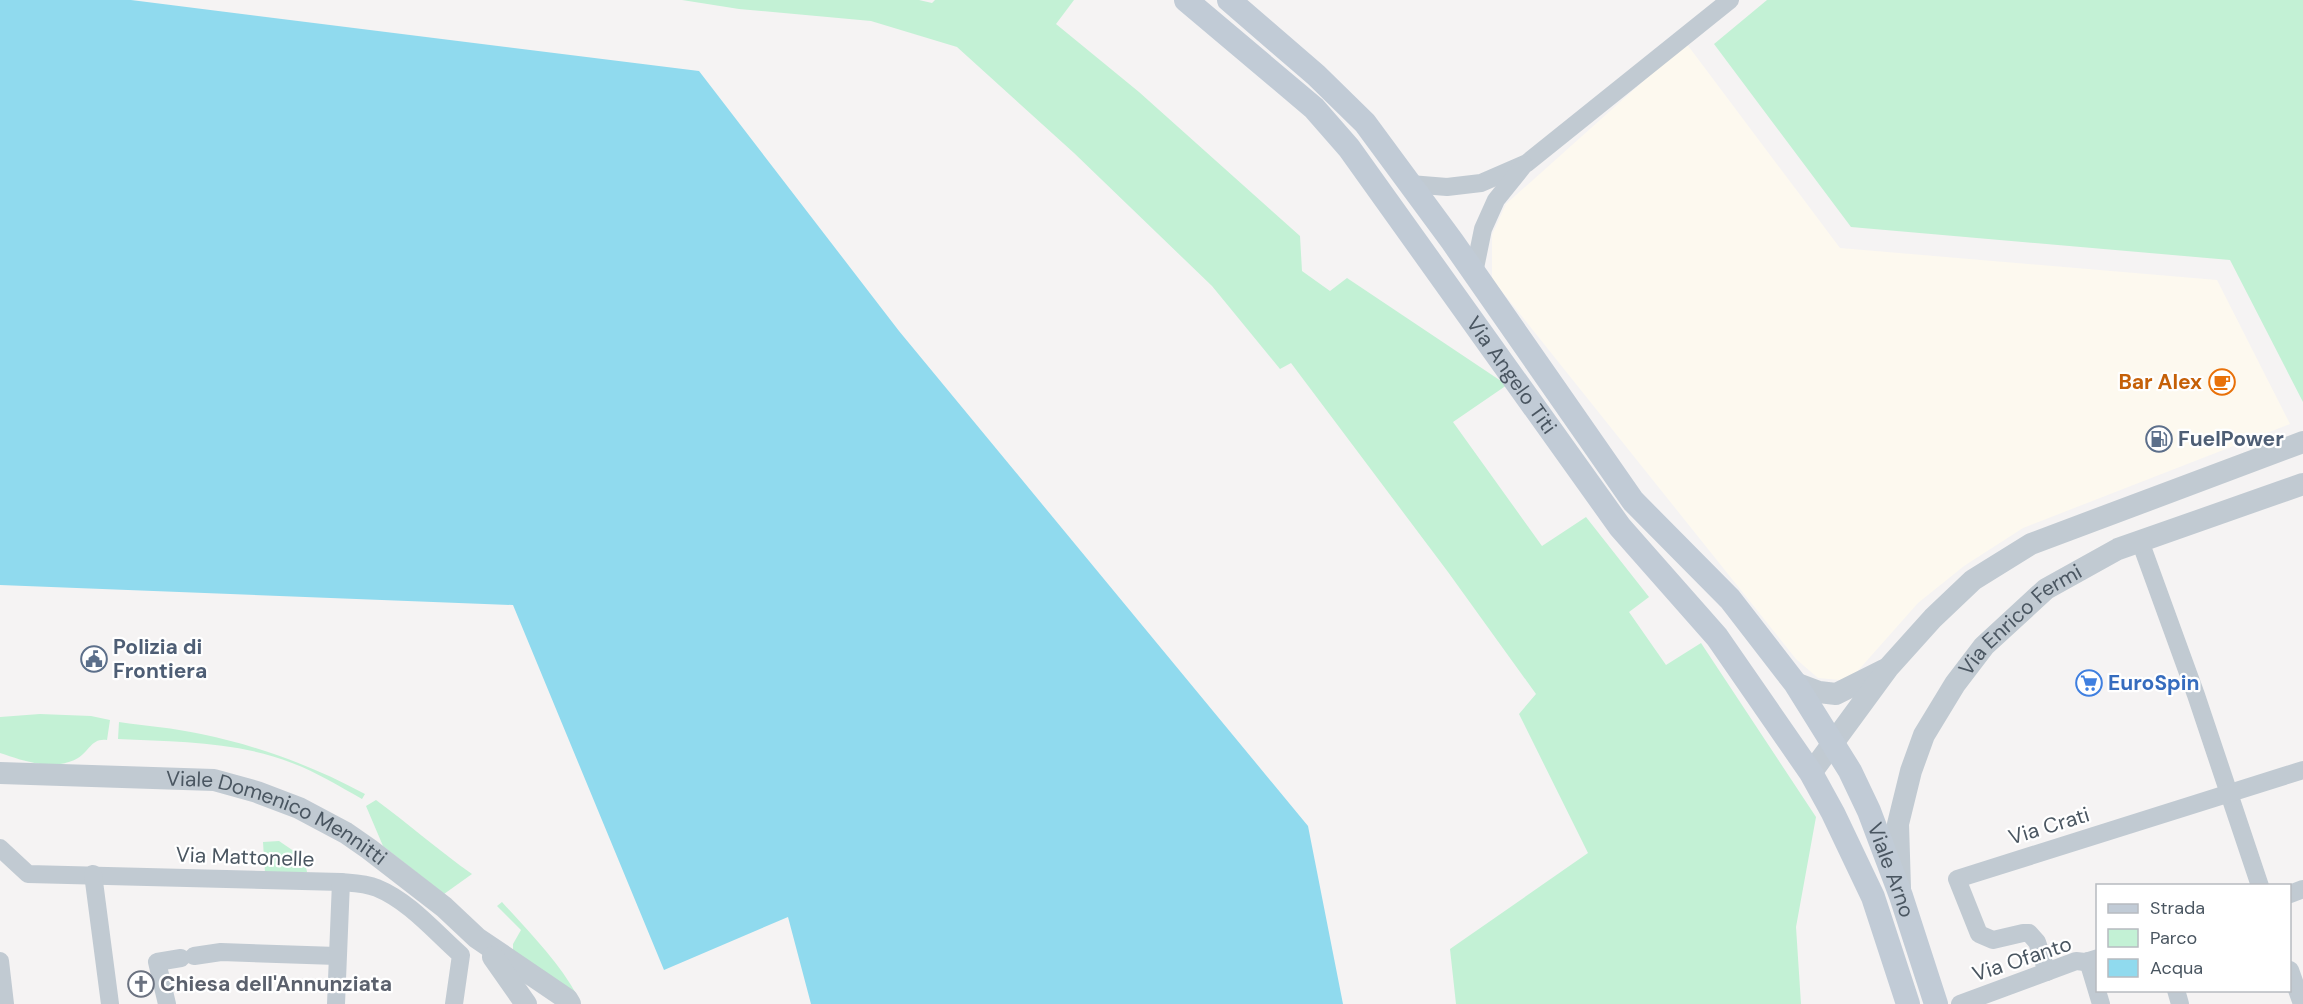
<svg xmlns="http://www.w3.org/2000/svg" width="2303" height="1004" font-family="'DM Sans',sans-serif">
  <rect width="100%" height="100%" fill="#f5f3f3"/>
  <!-- commercial -->
  <polygon fill="#fdf9ef" points="1686,43 1840,248 2217,280 2290,424 2023,528 1964,566 1918,603 1855,674 1840,680 1818,678 1796,659 1492,279 1492,235 1506,204"/>
  <!-- green -->
  <g fill="#c3f1d5">
    <polygon points="682,0 919,0 932,3 935,0 1074,0 1056,24 1139,92 1300,236 1302,271 1330,291 1347,278 1507,385 1453,422 1542,546 1586,517 1649,597 1629,612 1666,665 1701,643 1816,817 1796,927 1801,1004 1456,1004 1450,949 1588,853 1519,714 1536,694 1448,572 1291,363 1280,369 1212,286 1074,153 957,47 871,21 739,9"/>
    <polygon points="1767,0 2303,0 2303,402 2230,260 1851,227 1714,44"/>
    <path d="M40,714L91,716L110,720L107,740C91,738 90,751 78,758C54,772 24,761 0,753V717Z"/>
    <path d="M119,722C146,726 174,728 201,734C259,746 313,766 365,794L362,799C339,786 316,772 292,763C236,741 176,742 118,739Z"/>
    <path d="M376,800C409,824 439,851 472,874L444,894L383,846L366,806Z"/>
    <polygon points="279,841 304,858 307,872 265,873 263,842"/>
    <path d="M502,902C529,932 559,962 578,997L513,953V944L521,930L497,906Z"/>
  </g>
  <!-- water -->
  <polygon fill="#90daee" points="0,0 131,0 699,71 899,331 1308,826 1343,1004 811,1004 788,917 664,970 513,605 0,585"/>
  <g fill="none" stroke-linecap="round" stroke-linejoin="round">
    <!-- minor -->
    <g stroke="#c1cad2" stroke-width="18">
      <polyline points="1410,184 1447,187 1481,183 1527,163 1730,0"/>
      <polyline points="1474,273 1483,229 1496,200 1524,165"/>
      <polyline points="2140,541 2196,695 2260,886"/>
      <path d="M0,848L28,874L341,882C354,883 365,883 377,888C409,901 435,932 461,955L454,1004"/>
      <polyline points="93,874 110,1004"/>
      <polyline points="2290,894 2303,889"/>
      <polyline points="194,956 221,952 337,956"/>
      <polyline points="0,961 5,1004"/>
      <polyline points="2088,961 2101,1004"/>
      <polyline points="2290,970 2302,1004"/>
      <polyline points="2047,972 2037,942 2029,933 2023,933 1993,940 1979,934 1957,879 2303,770"/>
      <polyline points="2176,990 2180,1004"/>
      <polyline points="167,1004 157,962 181,958"/>
      <polyline points="336,1004 341,882"/>
      <polyline points="1960,1004 2076,961 2085,962 2098,958"/>
    </g>
    <!-- tertiary -->
    <g stroke="#c1cad2" stroke-width="22">
      <polyline points="1795,683 1819,692 1836,694 1884,670"/>
      <path id="s1" d="M0,773L214,780L257,792L299,808L346,833L369,849L444,907L477,938L567,999L570,1004"/>
      <polyline points="1811,773 1888,668 1933,618 1973,580 2031,544 2303,442"/>
      <path id="s2" d="M1900,888L1898,824L1911,771L1924,735L1955,684L1984,646L2046,589L2118,549L2303,484"/>
      <polyline points="493,957 526,1004"/>
    </g>
    <!-- secondary -->
    <g stroke="#c1cbd6" stroke-width="24">
      <path id="s3" d="M1186,0L1314,108L1349,148L1620,527L1717,637L1811,773L1833,813L1873,897L1908,1004"/>
      <path id="s4" d="M1229,0L1316,75L1365,123L1452,241L1633,501L1730,599L1795,683L1850,771L1869,811L1901,896L1936,1004"/>
    </g>
  </g>
  <!-- icons -->
  <defs>
    <g id="cafe-ring" transform="scale(1.35)"><circle r="9.5" fill="#fff" stroke="#e8710a" stroke-width="1.5"/><path d="M-5.5-4.5H6V0H3Q3 3.5 0 3.5H-2.5Q-5.5 3.5-5.5 0ZM3-3.2v2h1.7v-2ZM-6 4.5H4V6H-6Z" fill="#e8710a"/></g>
    <g id="fuel-ring" transform="scale(1.35)"><circle r="9.5" fill="#fff" stroke="#5c6f8a" stroke-width="1.5"/><path d="M-5.5-6h7V0h2V4h1.3V-2.5L3-4.5l.8-.8L6-3V5H2.5V1h-1V6h-7ZM-4.2-4.7v3.2H.2V-4.7Z" fill="#5c6f8a"/></g>
    <g id="civic-ring" transform="scale(1.35)"><circle r="9.5" fill="#fff" stroke="#5c6f8a" stroke-width="1.5"/><path d="M-.6-6.5H3V-4.5H.6V-3L4-1V1h2V6H-6V1h2V-1L-.6-3ZM-1.2 2.5V6h2.4V2.5Z" fill="#5c6f8a"/></g>
    <g id="supermarket-ring" transform="scale(1.35)"><circle r="9.5" fill="#fff" stroke="#3f7fe0" stroke-width="1.5"/><path d="M-6-5.5h2.5l.6 2H6L4.5 2H-2.5L-4.4-4H-6ZM-1.5 3.2a1.3 1.3 0 1 0 .1 0ZM3 3.2a1.3 1.3 0 1 0 .1 0Z" fill="#3f7fe0"/></g>
    <g id="church-ring" transform="scale(1.35)"><circle r="9.5" fill="#fff" stroke="#6b7280" stroke-width="1.5"/><path d="M-1.2-6h2.4v3.5h3.3v2.4h-3.3V6h-2.4V-.1h-3.3v-2.4h3.3Z" fill="#6b7280"/></g>
  </defs>
  <g fill-rule="evenodd">
    <use href="#cafe-ring" x="2222" y="382"/>
    <use href="#fuel-ring" x="2159" y="439"/>
    <use href="#civic-ring" x="94" y="659"/>
    <use href="#supermarket-ring" x="2089" y="683"/>
    <use href="#church-ring" x="141" y="984"/>
  </g>
  <g text-anchor="middle" dominant-baseline="central" stroke-width="4.5" stroke-linejoin="round" paint-order="stroke">
    <!-- street labels -->
    <g font-size="21" fill="#4a5661" stroke="#fff">
      <text stroke="none"><textPath href="#s3" startOffset="500">Via Angelo Titi</textPath></text>
      <text stroke="none"><textPath href="#s2" startOffset="309">Via Enrico Fermi</textPath></text>
      <text stroke="none"><textPath href="#s1" startOffset="285">Viale Domenico Mennitti</textPath></text>
      <text transform="translate(2049 826) rotate(-17)">Via Crati</text>
      <text transform="translate(245 857) rotate(2)">Via Mattonelle</text>
      <text stroke="none"><textPath href="#s4" startOffset="1102">Viale Arno</textPath></text>
      <text transform="translate(2022 959) rotate(-18)">Via Ofanto</text>
    </g>
    <!-- food labels -->
    <g font-size="21" font-weight="bold" fill="#c56008" stroke="#fff" text-anchor="end">
      <text x="2202" y="382">Bar Alex</text>
    </g>
    <!-- service labels -->
    <g font-size="21" font-weight="bold" fill="#4e5e75" stroke="#fff" text-anchor="start">
      <text x="2178" y="439">FuelPower</text>
      <text x="113" y="647">Polizia di<tspan x="113" dy="24">Frontiera</tspan></text>
    </g>
    <!-- shop labels -->
    <g font-size="21" font-weight="bold" fill="#366cbe" stroke="#fff" text-anchor="start">
      <text x="2108" y="683">EuroSpin</text>
    </g>
    <!-- worship labels -->
    <g font-size="21" font-weight="bold" fill="#5b616d" stroke="#fff" text-anchor="start">
      <text x="160" y="984">Chiesa dell'Annunziata</text>
    </g>
  </g>
  <!-- legend -->
  <rect x="2096" y="884" width="195" height="108" fill="#ffffff" stroke="#b7bbc0" stroke-width="1.5"/>
  <rect x="2108" y="904" width="30" height="9" fill="#c1cbd6" stroke="#b7bbc0" stroke-width="1.5"/>
  <text x="2150" y="914" font-size="18" fill="#4a5661">Strada</text>
  <rect x="2108" y="929" width="30" height="18" fill="#c3f1d5" stroke="#b7bbc0" stroke-width="1.5"/>
  <text x="2150" y="944" font-size="18" fill="#4a5661">Parco</text>
  <rect x="2108" y="959" width="30" height="18" fill="#90daee" stroke="#b7bbc0" stroke-width="1.5"/>
  <text x="2150" y="974" font-size="18" fill="#4a5661">Acqua</text>
</svg>
